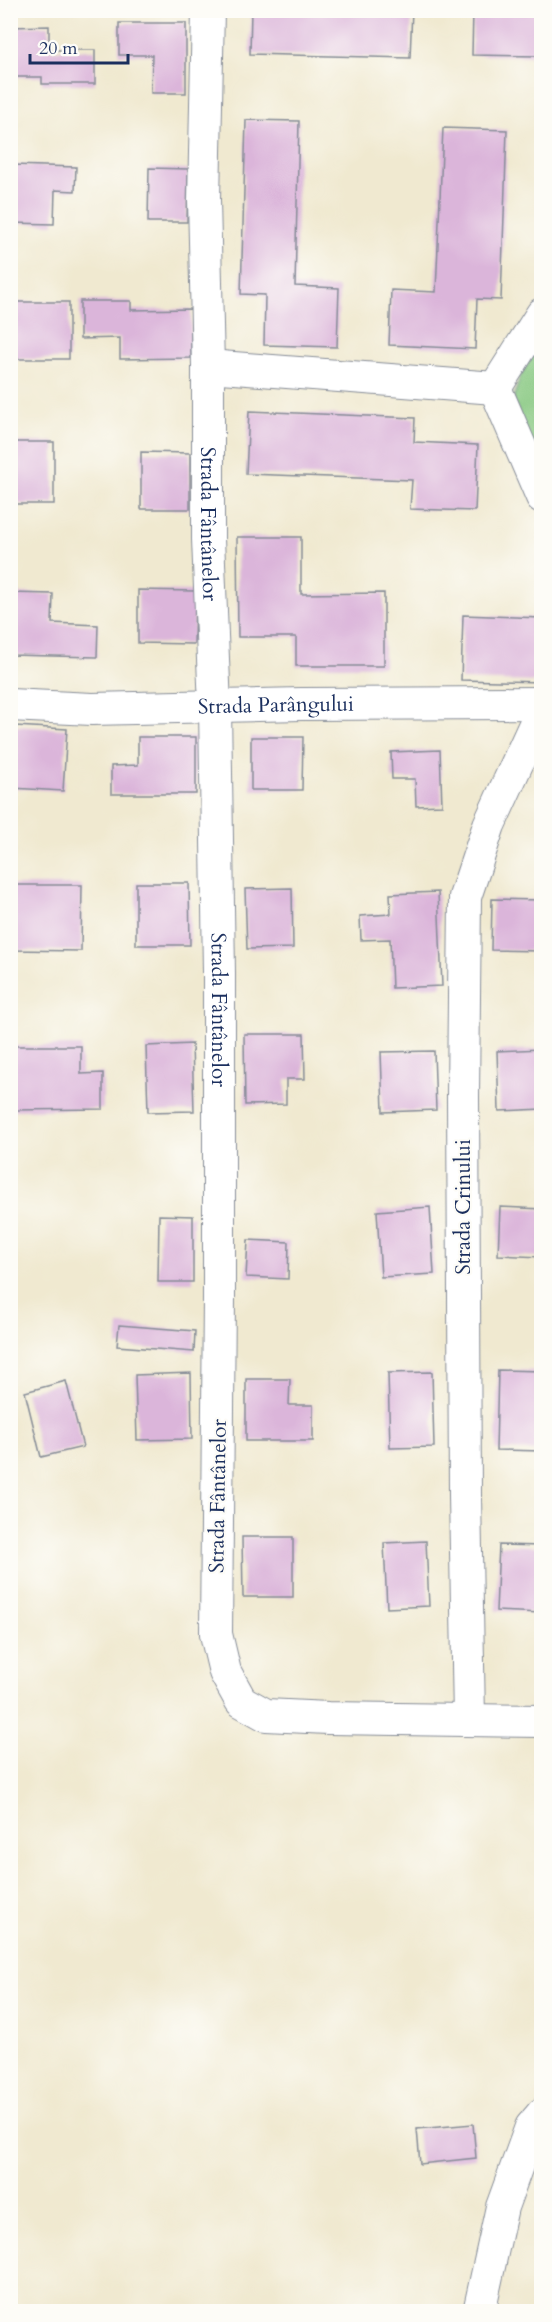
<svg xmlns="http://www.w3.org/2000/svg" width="552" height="2322" font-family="Cardo,serif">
  <rect width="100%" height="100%" fill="#fdfcf7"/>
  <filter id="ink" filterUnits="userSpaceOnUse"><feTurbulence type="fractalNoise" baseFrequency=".0167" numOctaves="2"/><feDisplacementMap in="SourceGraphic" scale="12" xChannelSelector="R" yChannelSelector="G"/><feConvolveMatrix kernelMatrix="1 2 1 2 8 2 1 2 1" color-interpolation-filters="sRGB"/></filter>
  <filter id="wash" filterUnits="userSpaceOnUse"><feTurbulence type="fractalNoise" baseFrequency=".008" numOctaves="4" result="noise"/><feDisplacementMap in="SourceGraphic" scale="24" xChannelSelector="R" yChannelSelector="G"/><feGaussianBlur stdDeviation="1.35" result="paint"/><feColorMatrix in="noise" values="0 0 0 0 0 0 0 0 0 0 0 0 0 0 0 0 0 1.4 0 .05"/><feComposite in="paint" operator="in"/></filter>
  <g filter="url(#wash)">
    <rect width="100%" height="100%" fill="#f0e9d0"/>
    <!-- green -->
    <polygon fill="#85c77f" stroke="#507b6e" stroke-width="1.5" points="541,341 541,482 513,399 520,376"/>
    <g id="blocks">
      <!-- building -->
      <g fill="#dbb5da">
        <polygon points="251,10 412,10 410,58 250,54"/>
        <polygon points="473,10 542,10 542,56 472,55"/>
        <polygon points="119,23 186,23 186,93 151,93 152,55 119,55"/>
        <polygon points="49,26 49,50 95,50 95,84 42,84 42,77 10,77 10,27"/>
        <polygon points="246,120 299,121 295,286 339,288 337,347 264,345 265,295 241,294"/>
        <polygon points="443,128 507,130 501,300 477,299 475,349 389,345 391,290 436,292"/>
        <polygon points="12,165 76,167 75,191 55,190 54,224 10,223"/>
        <polygon points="149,168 188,169 187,222 148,222"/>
        <polygon points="80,301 131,301 131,310 191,309 191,358 120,359 120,338 80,339"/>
        <rect x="10" y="302" width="59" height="57"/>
        <polygon points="249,411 415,418 414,442 478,445 475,511 410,509 412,480 246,474"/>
        <rect x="10" y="442" width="44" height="62"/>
        <polygon points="141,452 190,453 190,509 141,509"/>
        <polygon points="237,537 301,537 301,594 384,593 384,666 296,666 296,637 238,637"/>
        <polygon points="138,590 195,591 194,644 138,643"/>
        <polygon points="10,593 53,594 52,623 98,625 97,657 10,655"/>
        <polygon points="463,615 542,618 542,682 461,680"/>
        <polygon points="15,726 67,729 63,791 12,788"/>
        <polygon points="138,737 196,737 196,794 111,794 111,766 138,765"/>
        <polygon points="251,737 303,737 302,790 251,790"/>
        <polygon points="440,750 442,805 416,806 415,779 392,779 391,752"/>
        <polygon points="136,883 189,883 190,945 136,945"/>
        <polygon points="12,885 82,885 81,951 11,950"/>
        <polygon points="292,888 293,948 247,949 245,889"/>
        <polygon points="438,892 442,986 392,988 390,939 361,940 360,916 391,914 390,894"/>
        <polygon points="492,899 542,900 542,951 491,950"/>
        <polygon points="244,1034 304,1034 305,1079 286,1079 286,1104 245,1105"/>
        <polygon points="192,1044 194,1111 148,1112 146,1046"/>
        <polygon points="12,1046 81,1046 81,1074 103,1073 103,1109 12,1110"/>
        <polygon points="542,1049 542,1109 499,1111 497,1051"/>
        <polygon points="434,1051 436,1110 383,1112 381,1052"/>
        <polygon points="430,1207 434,1274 381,1277 377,1211"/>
        <polygon points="500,1207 542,1209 542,1257 498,1255"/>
        <polygon points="159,1215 193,1216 193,1282 158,1282"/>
        <polygon points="248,1240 289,1242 288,1279 246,1277"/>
        <polygon points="119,1325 195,1331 194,1352 117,1346"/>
        <polygon points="498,1370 542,1371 542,1451 496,1450"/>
        <polygon points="432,1372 434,1447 390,1448 388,1373"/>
        <polygon points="191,1373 192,1439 137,1440 135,1375"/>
        <polygon points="246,1379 290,1379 289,1405 313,1405 313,1441 246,1441"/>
        <polygon points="66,1381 83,1447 41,1457 25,1392"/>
        <polygon points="242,1537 293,1537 293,1597 243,1597"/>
        <polygon points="426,1541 429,1606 387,1608 384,1543"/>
        <polygon points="499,1545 542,1546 542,1613 496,1611"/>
        <polygon points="473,2124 476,2158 420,2164 417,2129"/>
      </g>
    </g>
  </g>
  <g filter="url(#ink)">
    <use href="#blocks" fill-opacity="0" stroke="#868c97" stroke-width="1.5"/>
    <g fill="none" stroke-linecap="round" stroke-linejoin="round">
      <!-- street casing -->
      <g stroke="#868c97" stroke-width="34">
        <g id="street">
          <path id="s1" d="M208,10L204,200L208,366V539L215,707L219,973V1297L216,1634L225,1672L241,1701L266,1715L328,1718L542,1721"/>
          <polyline points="208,366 495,388"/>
          <polyline points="495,388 542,497"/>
          <polyline points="495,388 542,314"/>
          <path id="s2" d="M10,705L92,709L302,704L542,703"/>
          <polyline points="469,1719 465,1495 463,1097 465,897 489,825 542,709"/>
          <polyline points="479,2312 502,2207 531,2127 542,2114"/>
        </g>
      </g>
      <!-- street -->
      <use href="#street" stroke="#fff" stroke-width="32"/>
    </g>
  </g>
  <g text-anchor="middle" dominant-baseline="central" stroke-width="4.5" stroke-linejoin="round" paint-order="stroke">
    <!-- street labels -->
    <g font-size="21" fill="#1b2f5e" stroke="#fdfcf7">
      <text stroke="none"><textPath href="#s1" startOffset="514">Strada Fântânelor</textPath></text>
      <text stroke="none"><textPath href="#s2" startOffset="266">Strada Parângului</textPath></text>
      <text stroke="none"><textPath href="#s1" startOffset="1000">Strada Fântânelor</textPath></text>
      <text transform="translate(463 1207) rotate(-90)">Strada Crinului</text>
      <text transform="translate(218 1496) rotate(-89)">Strada Fântânelor</text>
    </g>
  </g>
  <!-- margin -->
  <rect width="552" height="2322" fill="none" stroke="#fdfcf7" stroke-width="36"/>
  <!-- scale -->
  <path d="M30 54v9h98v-9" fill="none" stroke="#1b2f5e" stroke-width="3"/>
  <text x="39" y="54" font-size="18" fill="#1b2f5e" stroke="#fdfcf7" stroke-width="4.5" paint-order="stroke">20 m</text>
</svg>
